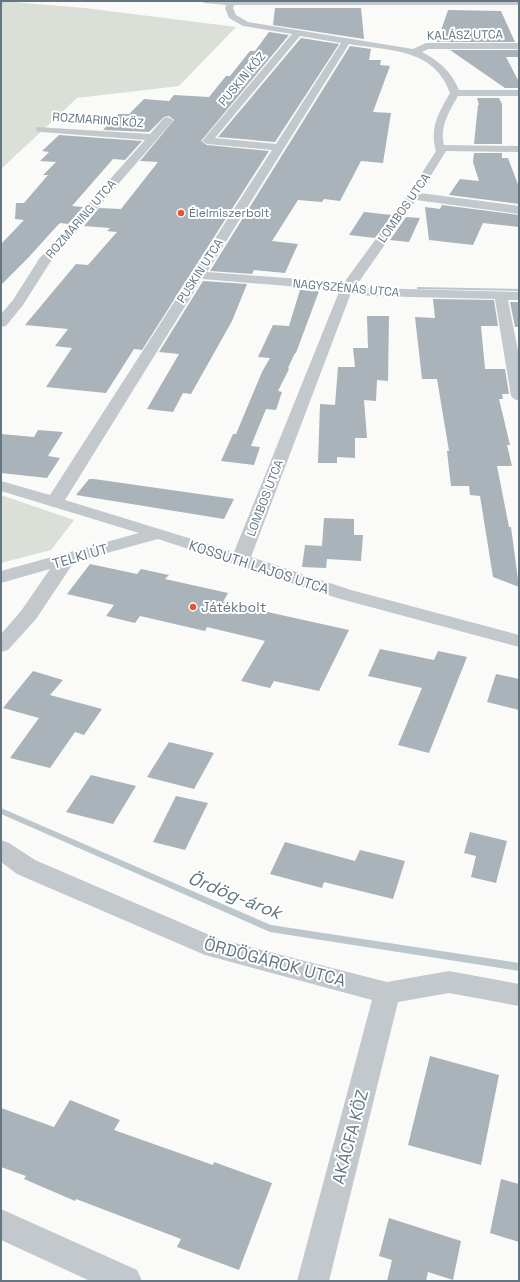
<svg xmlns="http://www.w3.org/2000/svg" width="520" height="1282" font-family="'Space Grotesk',sans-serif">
  <rect width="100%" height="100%" fill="#fafaf8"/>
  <!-- green -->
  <g fill="#dadfd7">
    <polygon points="1,1 85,8 236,27 179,86 77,98 1,169"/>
    <polygon points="1,495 74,520 51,550 1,563"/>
  </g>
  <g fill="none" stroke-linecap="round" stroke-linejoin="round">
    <!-- stream -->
    <g fill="#bbc7cb" fill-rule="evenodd">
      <polygon points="417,287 519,289 519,291 419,289 417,289"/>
      <polygon points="1,808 271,925 519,963 519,971 270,932 1,814"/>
    </g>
  </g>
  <!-- building -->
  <g fill="#aab3b9">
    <polygon points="275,8 361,8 364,39 273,25"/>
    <polygon points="448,10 501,11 515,42 437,42"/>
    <polygon points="269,32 289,35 201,141 207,145 269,151 142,350 134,349 106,393 46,387 72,348 55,346 68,329 25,325 76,264 88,265 117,232 107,231 110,228 84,226 99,208 121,209 158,162 140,161 174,120 169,116 164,117 149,132 103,130 118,114 129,114 144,99 169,101 174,95 209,97 226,76 230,76 250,51 255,51"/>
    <polygon points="301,38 339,44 275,142 218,137"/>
    <polygon points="350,46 371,49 369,60 381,60 380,65 390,66 373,112 391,113 383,163 361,161 340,201 324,199 322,202 298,200 272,241 298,244 285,273 254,270 252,274 210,271"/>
    <polygon points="450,50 519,50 519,57 506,57 519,82 519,88 505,88"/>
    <polygon points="477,98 499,98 502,104 502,144 474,144 478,105 479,105"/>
    <polygon points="59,135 142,141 125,160 113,159 72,206 83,207 68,224 60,223 56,227 28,258 1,285 1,244 24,220 15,219 16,203 24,203 48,175 43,175 56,162 40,161 49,152 42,151"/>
    <polygon points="474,153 502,153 502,158 508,158 519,187 519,204 449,195 460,179 479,181 473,162"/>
    <polygon points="442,205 519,215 519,227 483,223 473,245 429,240 425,207 440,209"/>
    <polygon points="364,212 392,215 375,238 349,235"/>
    <polygon points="406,217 420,218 409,242 390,240"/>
    <polygon points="203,281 247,284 232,321 191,394 183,393 173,412 147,409 179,354 159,352"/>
    <polygon points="300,290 319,291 296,353 295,353 288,368 289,369 278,391 282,392 276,410 266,409 251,446 260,447 254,465 221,461 233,434 236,434 262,372 270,358 258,357 273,325 289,326"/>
    <polygon points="433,299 494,300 498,326 481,326 485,369 505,369 509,394 502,394 503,399 499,399 510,445 507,445 512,466 497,466 509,527 511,527 519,587 493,577 480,496 470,495 469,486 451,486 447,451 449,451 437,379 422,379 415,317 435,318"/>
    <polygon points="510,302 519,302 519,327 515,327"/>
    <polygon points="367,316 389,316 388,381 377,380 376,401 364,400 367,438 355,438 355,458 337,457 337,463 318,463 320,404 335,405 338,367 355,367 353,348 368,348"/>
    <polygon points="38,430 63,432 48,456 60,458 47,478 1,473 1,434 34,437"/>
    <polygon points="89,479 94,479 234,499 224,519 76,495"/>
    <polygon points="324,518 354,519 354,535 363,535 361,561 327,559 326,568 302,567 305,545 322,546"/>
    <polygon points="90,564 137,574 141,569 169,575 165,579 228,593 223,602 349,630 319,691 274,681 270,688 241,681 265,641 207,627 205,631 140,616 135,623 106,616 114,605 67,594"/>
    <polygon points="380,649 434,660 438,651 467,657 429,753 398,745 422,688 368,676"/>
    <polygon points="33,671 63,680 50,695 102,709 84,735 75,732 50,768 10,758 39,718 3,708"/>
    <polygon points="496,674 519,679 519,710 487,702"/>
    <polygon points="169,742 214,753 194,789 147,777"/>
    <polygon points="91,775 136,786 113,824 66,812"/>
    <polygon points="176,796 208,803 185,850 153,842"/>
    <polygon points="470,832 507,841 496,883 471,877 476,856 464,853"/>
    <polygon points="285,842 355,861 360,850 405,861 393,899 324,882 322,888 270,874"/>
    <polygon points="430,1056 499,1075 481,1165 408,1145"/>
    <polygon points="70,1100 120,1120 114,1130 213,1165 214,1162 272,1183 239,1270 177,1247 181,1239 76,1199 75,1201 24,1179 26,1176 1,1167 1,1108 54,1127"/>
    <polygon points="501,1179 519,1184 519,1242 490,1233"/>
    <polygon points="389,1218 461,1241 453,1280 428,1272 426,1281 387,1281 392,1260 379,1256"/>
  </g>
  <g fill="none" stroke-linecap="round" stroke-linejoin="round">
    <!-- street -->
    <g fill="#c3c8cc" fill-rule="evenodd">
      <path d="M200,1H519V5H234L233,8L236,15L248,22L413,49L426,43H519V49H428L422,52C439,61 451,71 459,90H519V96H458C450,110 439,127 444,145L519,146V152L446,151L420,193L519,206V214L416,200L356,286L370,288L519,292V300H508L519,356V401L514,399L511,396L495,299L370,296L351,293L251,557L351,590L519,635V647L337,598L158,539L74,562L36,619L8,650L1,652V634L21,611L50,569L1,583V571L139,533L1,491V481L50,495L272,150L207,144L202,141L292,34L243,26L229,18L225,8L226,5L204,3ZM300,36L341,43L276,144L215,138ZM349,44C390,51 434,48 450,93C439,112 429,128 436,151L408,195L343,284L312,280L207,272ZM202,279L312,288L339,292L234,552L65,500Z"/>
      <polygon points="168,117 173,120 172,122 49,264 23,305 6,326 1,327 1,314 13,300 39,259 145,140 41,132 37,131 36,129 37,127 150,134 164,118"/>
      <polygon points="1,840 9,843 35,860 219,939 387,982 449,971 519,984 519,1006 449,993 398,1002 329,1281 297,1281 372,1000 205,955 17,874 1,862"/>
      <polygon points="1,1209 137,1270 142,1281 90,1281 1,1240"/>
    </g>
  </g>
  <!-- markers -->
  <g fill="#e4572e" stroke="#fff" stroke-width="1.5">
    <circle cx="181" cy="213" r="4"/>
    <circle cx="193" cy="607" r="4"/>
  </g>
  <g text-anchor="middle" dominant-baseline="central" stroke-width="4" stroke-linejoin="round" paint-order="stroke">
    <!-- far-street labels -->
    <g font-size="12" fill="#657683" stroke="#fff">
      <text transform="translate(465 35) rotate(-1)">KALÁSZ UTCA</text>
      <text transform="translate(242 79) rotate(-50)">PUSKIN KÖZ</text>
      <text transform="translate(98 120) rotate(4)">ROZMARING KÖZ</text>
      <text transform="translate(404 208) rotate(-55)">LOMBOS UTCA</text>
      <text transform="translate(81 219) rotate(-49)">ROZMARING UTCA</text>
      <text transform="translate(200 271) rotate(-57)">PUSKIN UTCA</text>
      <text transform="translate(346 288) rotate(5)">NAGYSZÉNÁS UTCA</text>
      <text transform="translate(265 498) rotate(-69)">LOMBOS UTCA</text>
    </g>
    <!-- far-poi labels -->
    <g font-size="12" fill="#657683" stroke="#fff" text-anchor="start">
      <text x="189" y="213">Élelmiszerbolt</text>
    </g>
    <!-- street labels -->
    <g font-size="14" fill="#657683" stroke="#fff">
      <text transform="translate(80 556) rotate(-16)">TELKI ÚT</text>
      <text transform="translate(259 567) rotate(18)">KOSSUTH LAJOS UTCA</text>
    </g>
    <!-- poi labels -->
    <g font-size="14" fill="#657683" stroke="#fff" text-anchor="start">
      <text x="201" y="607">Játékbolt</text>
    </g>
    <!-- near-street labels -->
    <g font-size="17" fill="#657683" stroke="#fff">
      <text transform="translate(275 962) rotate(15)">ÖRDÖGÁROK UTCA</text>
      <text transform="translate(350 1137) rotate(-75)">AKÁCFA KÖZ</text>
    </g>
    <!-- near-water labels -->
    <g font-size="18" font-style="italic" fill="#60757c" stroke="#fff">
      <text transform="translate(235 895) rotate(22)">Ördög-árok</text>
    </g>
  </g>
  <!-- border -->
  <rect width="520" height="1282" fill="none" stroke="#657683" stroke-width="4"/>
</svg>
